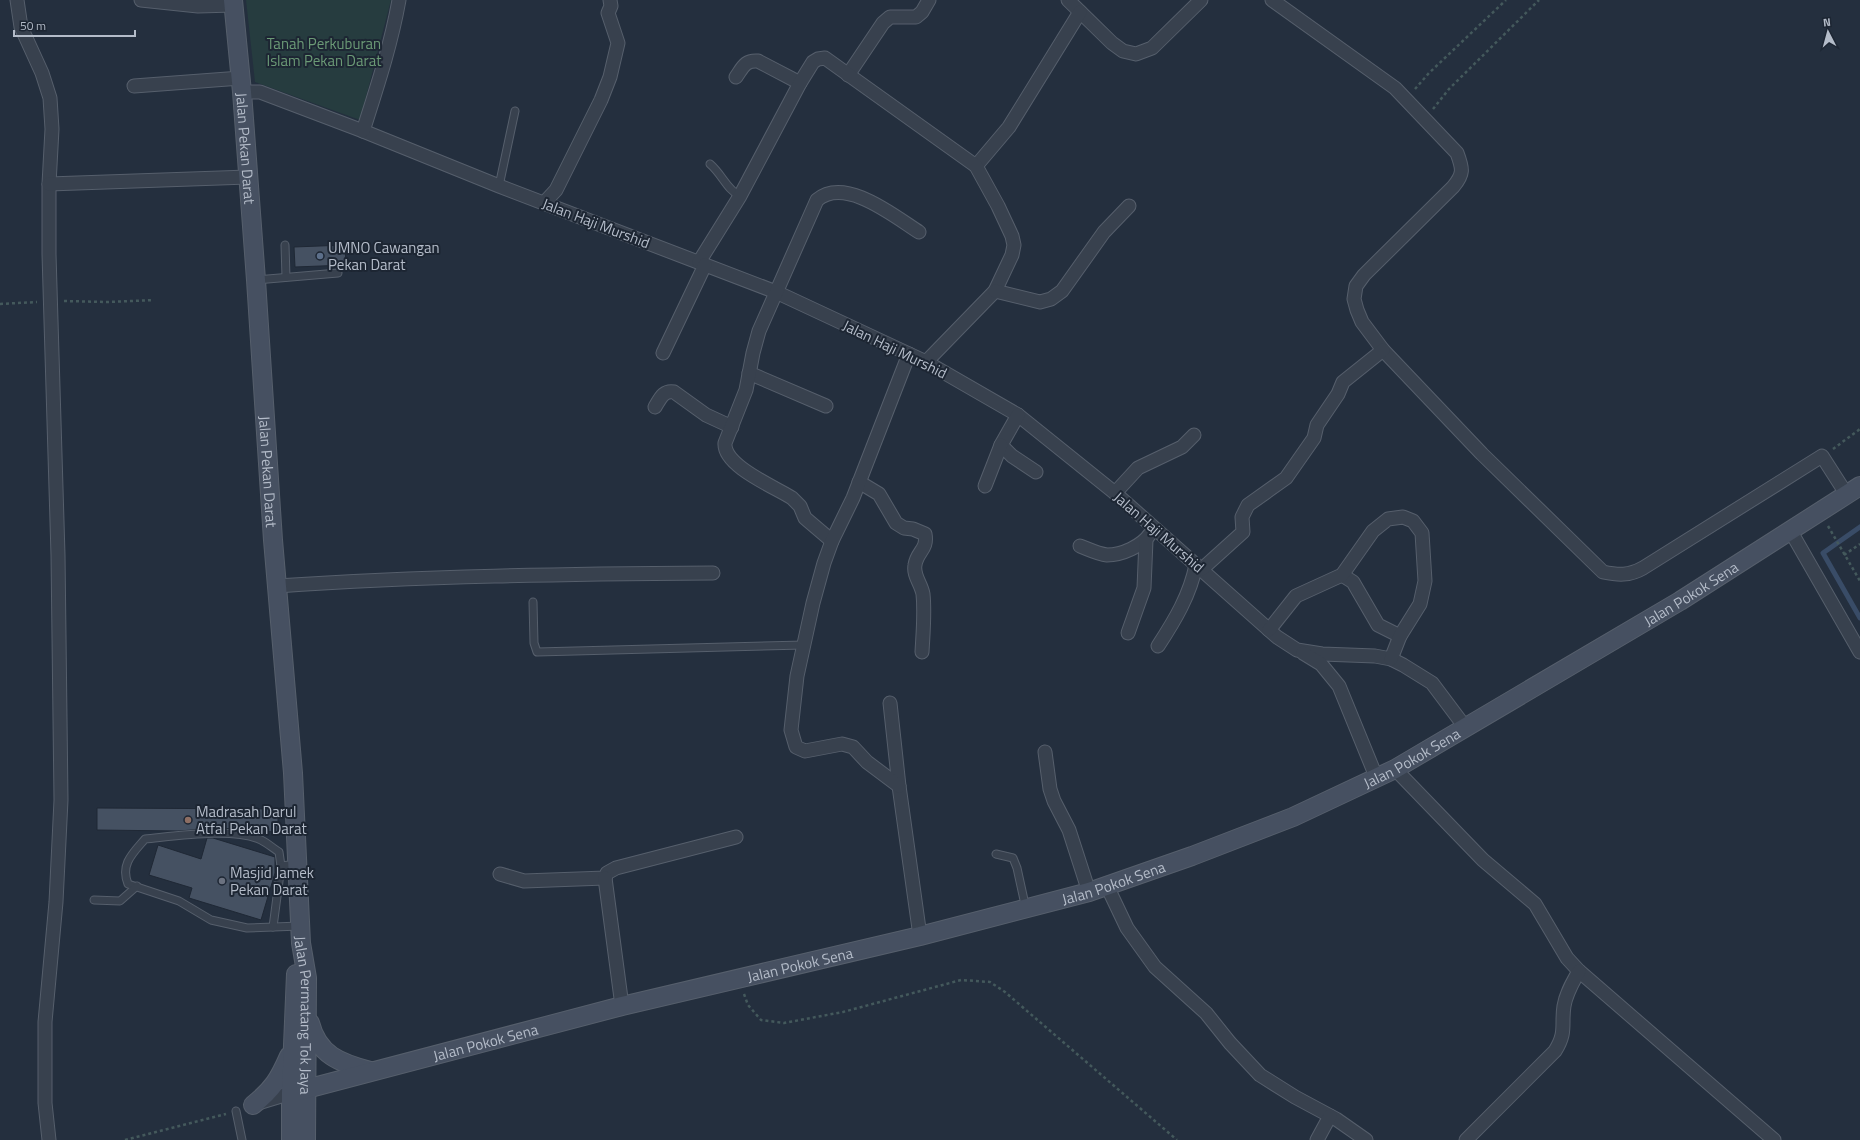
<svg xmlns="http://www.w3.org/2000/svg" width="1860" height="1140" font-family="'Titillium Web',sans-serif">
  <rect width="100%" height="100%" fill="#242f3e"/>
  <!-- green -->
  <polygon fill="#263c3f" points="246,0 391,0 360,120 255,82"/>
  <g fill="none" stroke-linecap="round" stroke-linejoin="round">
    <!-- stream -->
    <polyline stroke="#394c67" stroke-width="5" points="1860,527 1823,553 1860,618"/>
  </g>
  <!-- building -->
  <g fill="#455162" stroke="#1f2835">
    <polygon points="345,245 346,265 295,267 294,247"/>
    <polygon points="97,808 278,809 278,832 251,831 221,828 178,831 97,830"/>
    <polygon points="207,838 213,838 275,857 275,873 261,920 189,898 192,888 149,875 158,845 201,859"/>
  </g>
  <g fill="none" stroke-linecap="round" stroke-linejoin="round">
    <!-- lane casing -->
    <g stroke="#565f6c" stroke-width="9">
      <g id="lane">
        <path d="M710,164C722,174 727,190 740,196"/>
        <polyline points="499,186 515,111"/>
        <polyline points="285,245 286,277"/>
        <polyline points="256,280 338,273"/>
        <polyline points="533,602 534,643 537,652 804,645"/>
        <polyline points="996,854 1013,858 1017,868 1026,909"/>
        <path d="M281,866L279,852C273,848 267,843 261,840C234,827 176,836 145,839C133,853 120,864 128,884L179,901L211,920L247,928L300,926"/>
        <polyline points="94,900 120,901 137,886"/>
        <polyline points="273,927 281,866 298,864"/>
        <polyline points="236,1111 242,1140"/>
      </g>
    </g>
    <!-- street casing -->
    <g stroke="#565f6c" stroke-width="15">
      <g id="street">
        <polyline points="17,0 21,27 42,73 50,98 52,129 49,184 49,254 58,555 61,800 56,902 45,1022 45,1103 49,1140"/>
        <polyline points="141,0 198,6 234,5"/>
        <polyline points="1068,0 1112,43 1123,51 1136,54 1152,48 1201,0"/>
        <path d="M1272,0L1395,88L1457,153C1463,169 1464,174 1453,187L1364,275L1356,286L1354,299L1357,310L1362,322L1383,350L1482,454L1603,572C1618,575 1629,576 1643,568L1822,456L1847,495"/>
        <polyline points="848,75 883,23 890,17 916,17 922,12 929,0"/>
        <path d="M736,77C743,67 745,60 758,61L800,83"/>
        <polyline points="134,86 241,78"/>
        <polyline points="242,92 260,92 363,131 499,186 776,292 926,362 1018,415 1115,493 1277,637 1297,650 1322,654 1375,656 1391,659 1403,665 1432,683 1465,727"/>
        <path d="M363,131C377,87 391,45 399,0"/>
        <polyline points="976,166 1009,127 1080,12"/>
        <polyline points="49,184 248,177"/>
        <polyline points="544,203 556,190 601,100 610,77 618,43 608,13 611,6 610,0"/>
        <polyline points="699,262 740,196 800,83 813,62 818,59 825,58 976,166 998,206 1012,236 1014,245 1012,255 995,291 926,362"/>
        <polyline points="995,291 1040,302 1051,299 1062,291 1104,232 1129,206"/>
        <polyline points="663,353 705,265"/>
        <polyline points="749,373 826,406"/>
        <path d="M655,407C660,399 663,390 674,392L706,415L732,427"/>
        <polyline points="1018,415 1001,445 1012,456 1036,472"/>
        <path d="M859,482L879,494L896,523L904,528L913,529L925,534C928,550 917,551 915,565C913,576 921,583 923,594C925,613 923,633 922,652"/>
        <polyline points="985,486 1001,445"/>
        <polyline points="1115,493 1138,468 1182,447 1194,435"/>
        <polyline points="1790,530 1860,652"/>
        <path d="M832,541L805,518L800,506L792,498C775,487 723,466 725,443L746,390L753,353L759,331L817,200C845,176 894,216 919,232"/>
        <path d="M1080,546C1088,549 1098,554 1107,555C1122,555 1142,546 1150,534"/>
        <polyline points="1202,569 1243,532 1242,517 1248,505 1286,478 1314,438 1317,425 1338,394 1343,382 1383,350"/>
        <polyline points="1342,575 1353,582 1378,625 1400,636"/>
        <path d="M277,586C422,576 567,574 713,573"/>
        <polyline points="1269,630 1296,596 1342,575 1373,531 1388,519 1403,517 1413,521 1422,533 1425,581 1420,604 1400,636 1391,659"/>
        <polyline points="1128,633 1144,588 1146,540"/>
        <path d="M1158,646C1175,620 1190,595 1196,565"/>
        <polyline points="1303,653 1321,664 1339,686 1377,779"/>
        <polyline points="890,703 899,786 920,936"/>
        <polyline points="1045,752 1050,789 1054,801 1069,830 1089,892"/>
        <polyline points="1395,769 1483,860 1535,904 1567,958 1579,971 1774,1140"/>
        <polyline points="899,786 867,762 853,747 842,744 805,751 796,747 791,730 797,676 813,603 824,563 832,541 853,498 909,354"/>
        <polyline points="500,874 524,881 605,878 607,873 616,868 736,837"/>
        <polyline points="605,878 622,1006"/>
        <polyline points="1107,886 1127,928 1155,967 1206,1013 1230,1043 1260,1075 1295,1097 1336,1119 1366,1140"/>
        <polyline points="258,1103 291,1093"/>
        <polyline points="1317,1140 1330,1116"/>
        <path d="M1466,1140L1555,1051C1567,1032 1561,1025 1564,1006C1566,993 1573,982 1579,971"/>
      </g>
    </g>
    <!-- secondary casing -->
    <g stroke="#565f6c" stroke-width="20">
      <g id="secondary">
        <path id="s1" d="M233,0L242,92L256,280L273,540L293,773L301,943L307,978L306,1140"/>
        <path d="M310,1023C318,1055 340,1063 370,1071"/>
        <path id="s2" d="M291,1093L622,1006L920,936L1089,892L1192,856L1293,817L1395,769L1680,601L1860,486"/>
        <path d="M253,1105C273,1089 279,1079 289,1056"/>
        <polyline points="291,1140 291,1093 296,974"/>
      </g>
    </g>
    <!-- path -->
    <g stroke="#44595c" stroke-width="2.5" stroke-dasharray="3 3" stroke-linecap="butt">
      <polyline points="1415,89 1429,73 1506,0"/>
      <polyline points="1433,109 1449,89 1539,0"/>
      <polyline points="64,301 107,302 154,300"/>
      <polyline points="0,304 37,302"/>
      <polyline points="1833,449 1860,429"/>
      <polyline points="1828,526 1860,581"/>
      <polyline points="1844,555 1860,544"/>
      <polyline points="744,994 748,1005 761,1020 784,1023 843,1012 961,980 990,982 1005,992 1177,1140"/>
      <polyline points="125,1140 226,1114"/>
    </g>
    <!-- lane -->
    <use href="#lane" stroke="#38414e" stroke-width="7"/>
    <!-- street -->
    <use href="#street" stroke="#38414e" stroke-width="13"/>
    <!-- secondary -->
    <use href="#secondary" stroke="#465061" stroke-width="18"/>
  </g>
  <!-- markers -->
  <circle fill="#5c6f8a" stroke="#1d2633" stroke-width="1.5" cx="320" cy="256" r="4"/>
  <circle fill="#8d6e63" stroke="#1d2633" stroke-width="1.5" cx="188" cy="820" r="4"/>
  <circle fill="#6b7280" stroke="#1d2633" stroke-width="1.5" cx="222" cy="881" r="4"/>
  <g text-anchor="middle" dominant-baseline="central" stroke-width="4" stroke-linejoin="round" paint-order="stroke">
    <!-- park labels -->
    <g font-size="15" fill="#6b9a76" stroke="#1d2633">
      <text x="324" y="43">Tanah Perkuburan<tspan x="324" dy="17">Islam Pekan Darat</tspan></text>
    </g>
    <!-- street labels -->
    <g font-size="15" fill="#b4bcc9" stroke="#1d2633">
      <text stroke="none"><textPath href="#s1" startOffset="149">Jalan Pekan Darat</textPath></text>
      <text transform="translate(596 223) rotate(21)">Jalan Haji Murshid</text>
      <text transform="translate(895 349) rotate(26)">Jalan Haji Murshid</text>
      <text stroke="none"><textPath href="#s1" startOffset="473">Jalan Pekan Darat</textPath></text>
      <text transform="translate(1159 532) rotate(41)">Jalan Haji Murshid</text>
      <text stroke="none"><textPath href="#s2" startOffset="1497">Jalan Pokok Sena</textPath></text>
      <text stroke="none"><textPath href="#s2" startOffset="1173">Jalan Pokok Sena</textPath></text>
      <text stroke="none"><textPath href="#s2" startOffset="849">Jalan Pokok Sena</textPath></text>
      <text stroke="none"><textPath href="#s2" startOffset="525">Jalan Pokok Sena</textPath></text>
      <text stroke="none"><textPath href="#s1" startOffset="1018">Jalan Permatang Tok Jaya</textPath></text>
      <text stroke="none"><textPath href="#s2" startOffset="201">Jalan Pokok Sena</textPath></text>
    </g>
    <!-- poi labels -->
    <g font-size="15" fill="#b4bcc9" stroke="#1d2633" text-anchor="start">
      <text x="328" y="247">UMNO Cawangan<tspan x="328" dy="17">Pekan Darat</tspan></text>
      <text x="196" y="811">Madrasah Darul<tspan x="196" dy="17">Atfal Pekan Darat</tspan></text>
      <text x="230" y="872">Masjid Jamek<tspan x="230" dy="17">Pekan Darat</tspan></text>
    </g>
  </g>
  <!-- north arrow -->
  <g transform="translate(1828 32) rotate(354)" stroke="#1d2633" stroke-width="3" paint-order="stroke">
  <path d="M0-3L7 15L0 10L-7 15Z" fill="#b4bcc9"/>
  <text y="-6" font-size="11" font-weight="bold" text-anchor="middle" fill="#b4bcc9">N</text>
  </g>
  <!-- scale -->
  <path d="M14 30v6h121v-6" fill="none" stroke="#b4bcc9" stroke-width="2"/>
  <text x="20" y="30" font-size="12" fill="#b4bcc9" stroke="#1d2633" stroke-width="3" paint-order="stroke">50 m</text>
</svg>
